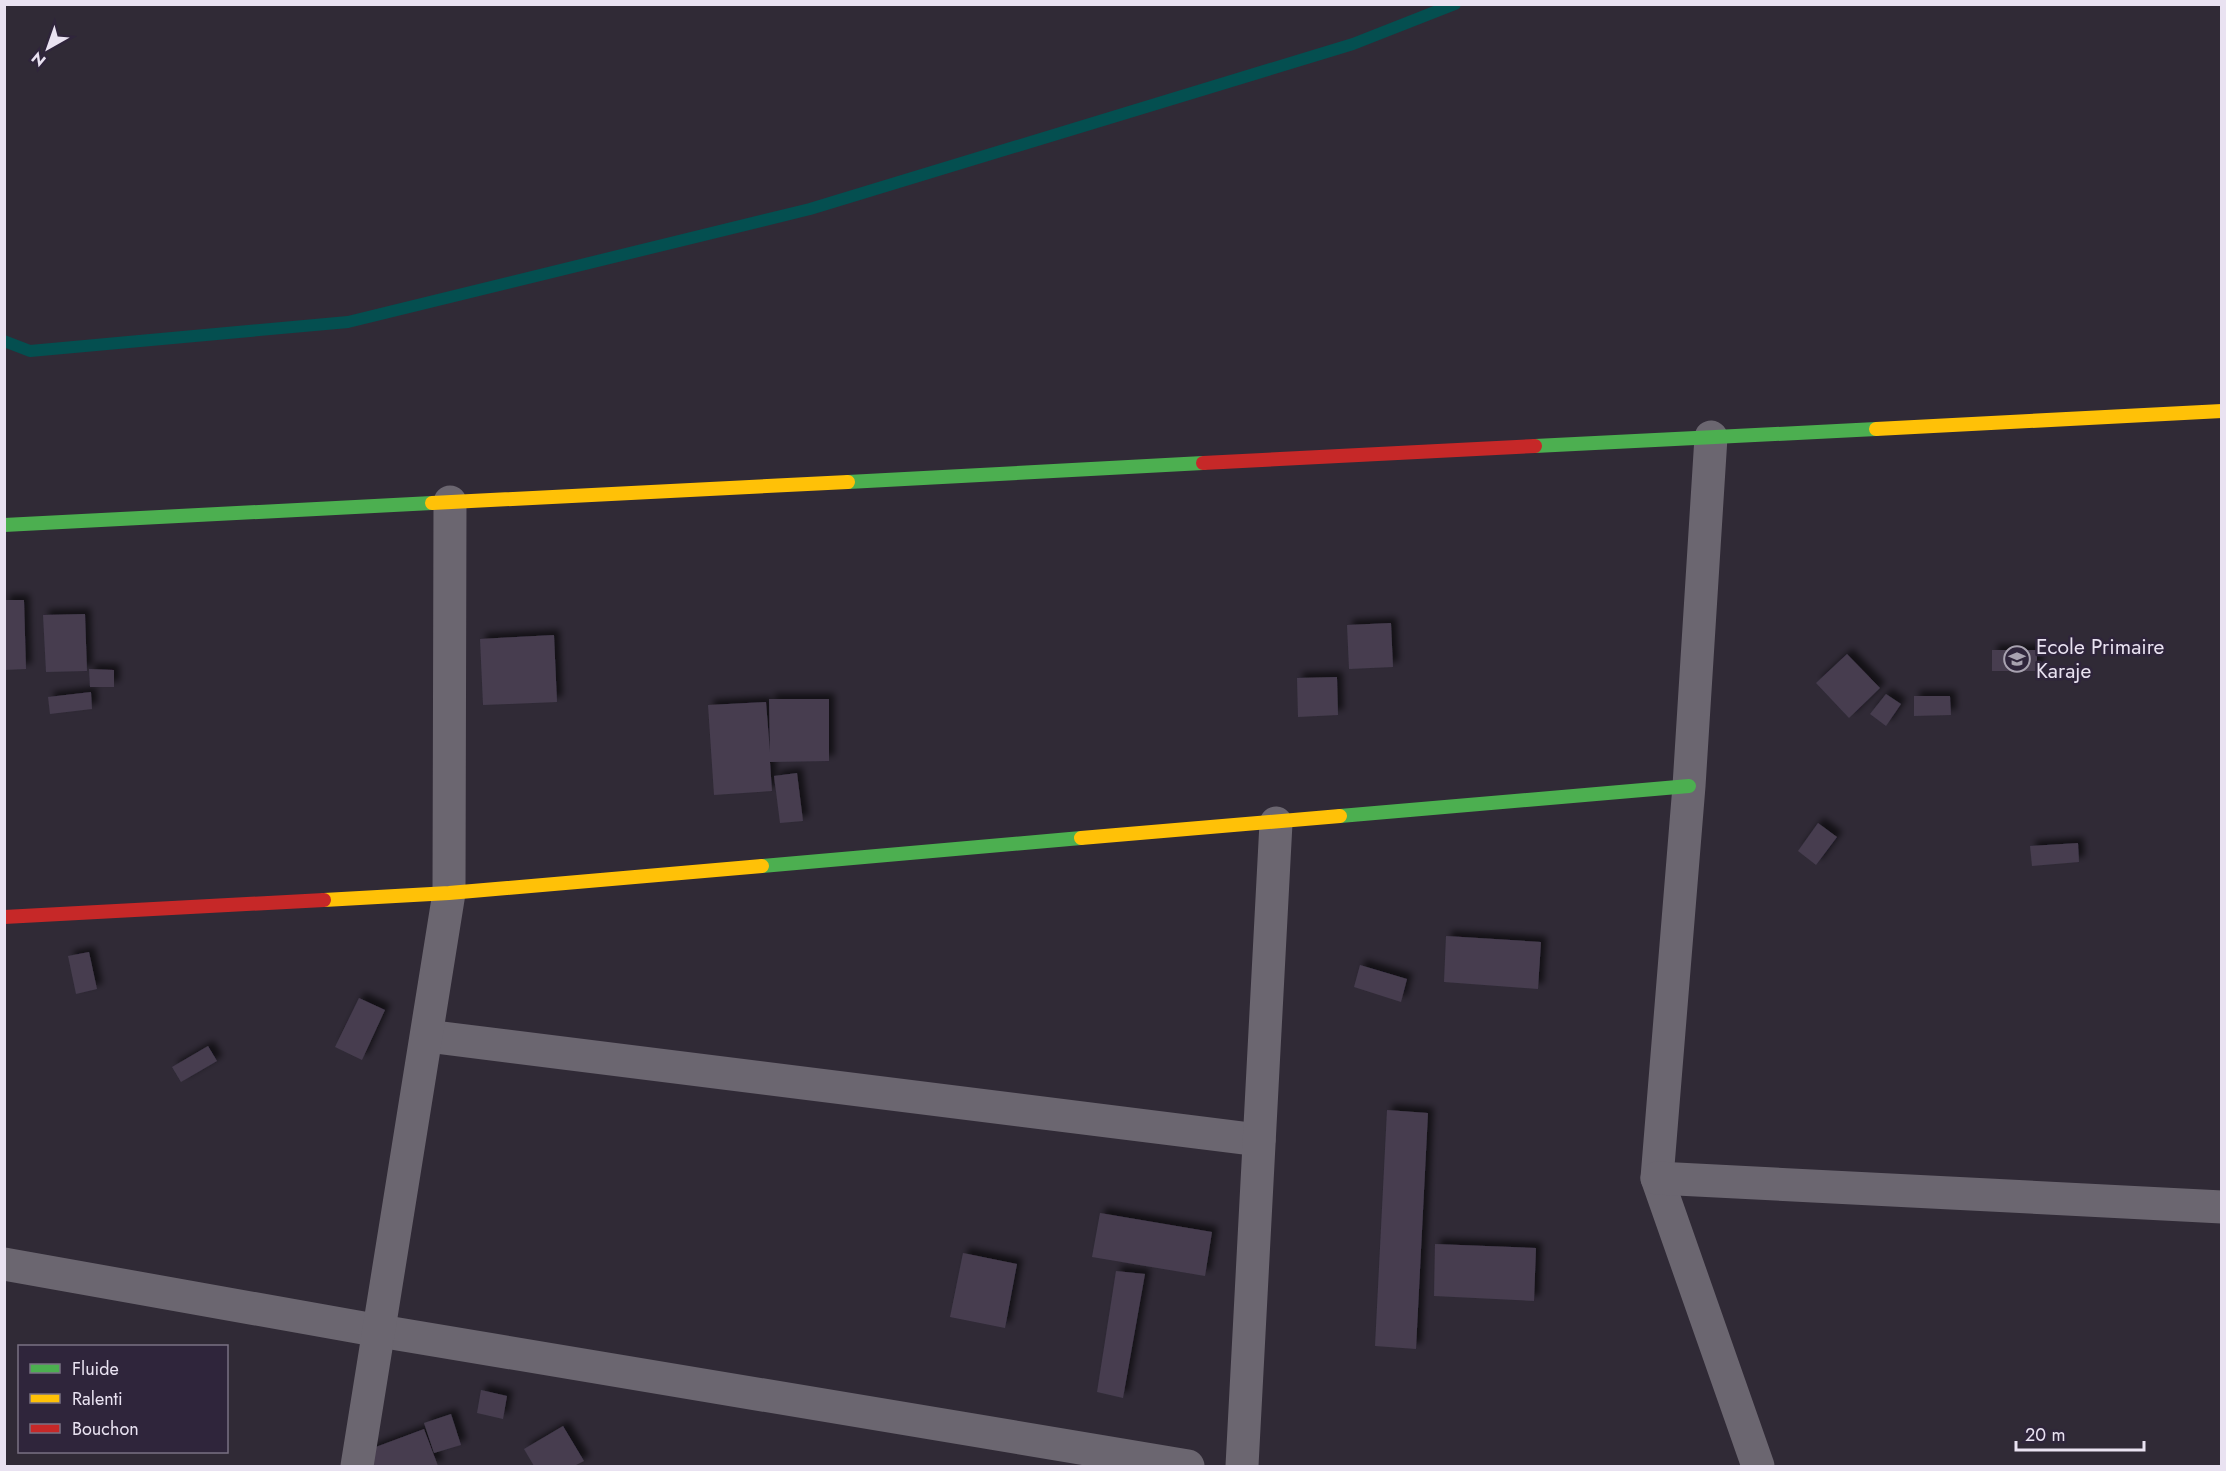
<svg xmlns="http://www.w3.org/2000/svg" width="2226" height="1471" font-family="Jost,sans-serif">
  <defs>
    <filter id="shadow"><feDropShadow dx="5.5" dy="-5.5" stdDeviation="3" flood-color="#0009"/></filter>
  </defs>
  <rect width="100%" height="100%" fill="#302a36"/>
  <g fill="none" stroke-linecap="round" stroke-linejoin="round">
    <!-- stream -->
    <polyline stroke="#044f50" stroke-width="12" points="4,341 30,351 348,322 810,209 1353,44 1455,4"/>
  </g>
  <!-- building -->
  <g fill="#463d4f" filter="url(#shadow)">
    <polygon points="4,600 24,600 26,669 4,670"/>
    <polygon points="85,614 87,671 46,672 43,615"/>
    <polygon points="1391,623 1393,667 1349,669 1347,625"/>
    <polygon points="554,635 557,702 483,705 480,639"/>
    <rect x="1992" y="650" width="45" height="21"/>
    <polygon points="1847,654 1880,688 1849,718 1816,683"/>
    <polygon points="89,669 114,670 114,687 90,687"/>
    <polygon points="1337,677 1338,715 1298,717 1297,678"/>
    <polygon points="91,692 92,709 50,714 48,697"/>
    <polygon points="1886,694 1901,704 1886,726 1870,714"/>
    <polygon points="1914,696 1950,696 1951,715 1914,716"/>
    <polygon points="769,699 829,699 829,761 770,762 772,791 714,795 708,705 766,702 770,752"/>
    <polygon points="797,773 803,821 780,823 774,776"/>
    <polygon points="1818,823 1837,837 1816,865 1798,851"/>
    <polygon points="2078,843 2079,862 2032,866 2030,846"/>
    <polygon points="1446,936 1541,942 1538,989 1444,982"/>
    <polygon points="89,952 97,989 76,994 68,956"/>
    <polygon points="1360,965 1407,979 1401,1002 1354,987"/>
    <polygon points="359,998 385,1010 362,1060 335,1047"/>
    <polygon points="208,1046 217,1061 181,1082 172,1067"/>
    <polygon points="1387,1110 1428,1113 1416,1349 1375,1346"/>
    <polygon points="1100,1213 1212,1232 1205,1276 1092,1257"/>
    <polygon points="1435,1244 1536,1248 1534,1301 1434,1296"/>
    <polygon points="963,1253 1017,1264 1005,1328 950,1317"/>
    <polygon points="1116,1271 1145,1274 1123,1398 1097,1392"/>
    <polygon points="481,1390 507,1396 503,1419 477,1413"/>
    <polygon points="451,1414 461,1445 434,1453 424,1423"/>
    <polygon points="563,1426 584,1461 574,1466 534,1466 524,1449"/>
    <polygon points="424,1429 438,1466 371,1466 365,1451"/>
  </g>
  <g fill="none" stroke-linecap="round" stroke-linejoin="round">
    <!-- street -->
    <g stroke="#6b6670" stroke-width="33">
      <polyline points="1711,437 1689,786 1657,1178 1758,1466"/>
      <polyline points="427,1036 1259,1140"/>
      <polyline points="1657,1178 2222,1207"/>
      <polyline points="4,1264 380,1331 1188,1466"/>
      <polyline points="357,1466 449,893 450,502"/>
      <polyline points="1242,1466 1276,823"/>
    </g>
    <!-- fast -->
    <g stroke="#4caf50" stroke-width="14">
      <polyline points="1535,446 1876,429"/>
      <polyline points="848,482 1203,463"/>
      <polyline points="4,525 432,503"/>
      <polyline points="1340,816 1689,786"/>
      <polyline points="762,866 1081,838"/>
    </g>
    <!-- slow -->
    <g stroke="#ffc107" stroke-width="14">
      <polyline points="1876,429 2222,411"/>
      <polyline points="432,503 848,482"/>
      <polyline points="1081,838 1340,816"/>
      <polyline points="324,900 449,893 762,866"/>
    </g>
    <!-- jam -->
    <g stroke="#c62828" stroke-width="14">
      <polyline points="1203,463 1535,446"/>
      <polyline points="4,917 324,900"/>
    </g>
  </g>
  <!-- icons -->
  <defs>
    <g id="school-ring" transform="scale(1.35)"><circle r="9.5" fill="#2f253b" stroke="#a8a2b0" stroke-width="1.5"/><path d="M0-5L7-2L0 1L-7-2ZM-4 1L0 2.5L4 1V4Q0 6-4 4Z" fill="#a8a2b0"/></g>
  </defs>
  <g fill-rule="evenodd">
    <use href="#school-ring" x="2017" y="659"/>
  </g>
  <g text-anchor="middle" dominant-baseline="central" stroke-width="5" stroke-linejoin="round" paint-order="stroke">
    <!-- poi labels -->
    <g font-size="21" fill="#e9e2f1" stroke="#2f253b" text-anchor="start">
      <text x="2036" y="647">Ecole Primaire<tspan x="2036" dy="24">Karaje</tspan></text>
    </g>
  </g>
  <!-- border -->
  <rect width="2226" height="1471" fill="none" stroke="#e9e2f1" stroke-width="12"/>
  <!-- legend -->
  <rect x="18" y="1345" width="210" height="108" fill="#2f253b" stroke="#797184" stroke-width="1.5"/>
  <rect x="30" y="1364" width="30" height="9" fill="#4caf50" stroke="#797184" stroke-width="1.5"/>
  <text x="72" y="1375" font-size="18" fill="#e9e2f1">Fluide</text>
  <rect x="30" y="1394" width="30" height="9" fill="#ffc107" stroke="#797184" stroke-width="1.5"/>
  <text x="72" y="1405" font-size="18" fill="#e9e2f1">Ralenti</text>
  <rect x="30" y="1424" width="30" height="9" fill="#c62828" stroke="#797184" stroke-width="1.5"/>
  <text x="72" y="1435" font-size="18" fill="#e9e2f1">Bouchon</text>
  <!-- north arrow -->
  <g transform="translate(48 48) rotate(220)" stroke="#2f253b" stroke-width="4.5" paint-order="stroke">
  <path d="M0-4.5L10 22L0 15L-10 22Z" fill="#e9e2f1"/>
  <text y="-9" font-size="16" font-weight="bold" text-anchor="middle" fill="#e9e2f1">N</text>
  </g>
  <!-- scale -->
  <path d="M2016 1441v9h128v-9" fill="none" stroke="#e9e2f1" stroke-width="3"/>
  <text x="2025" y="1441" font-size="18" fill="#e9e2f1" stroke="#2f253b" stroke-width="4.5" paint-order="stroke">20 m</text>
</svg>
